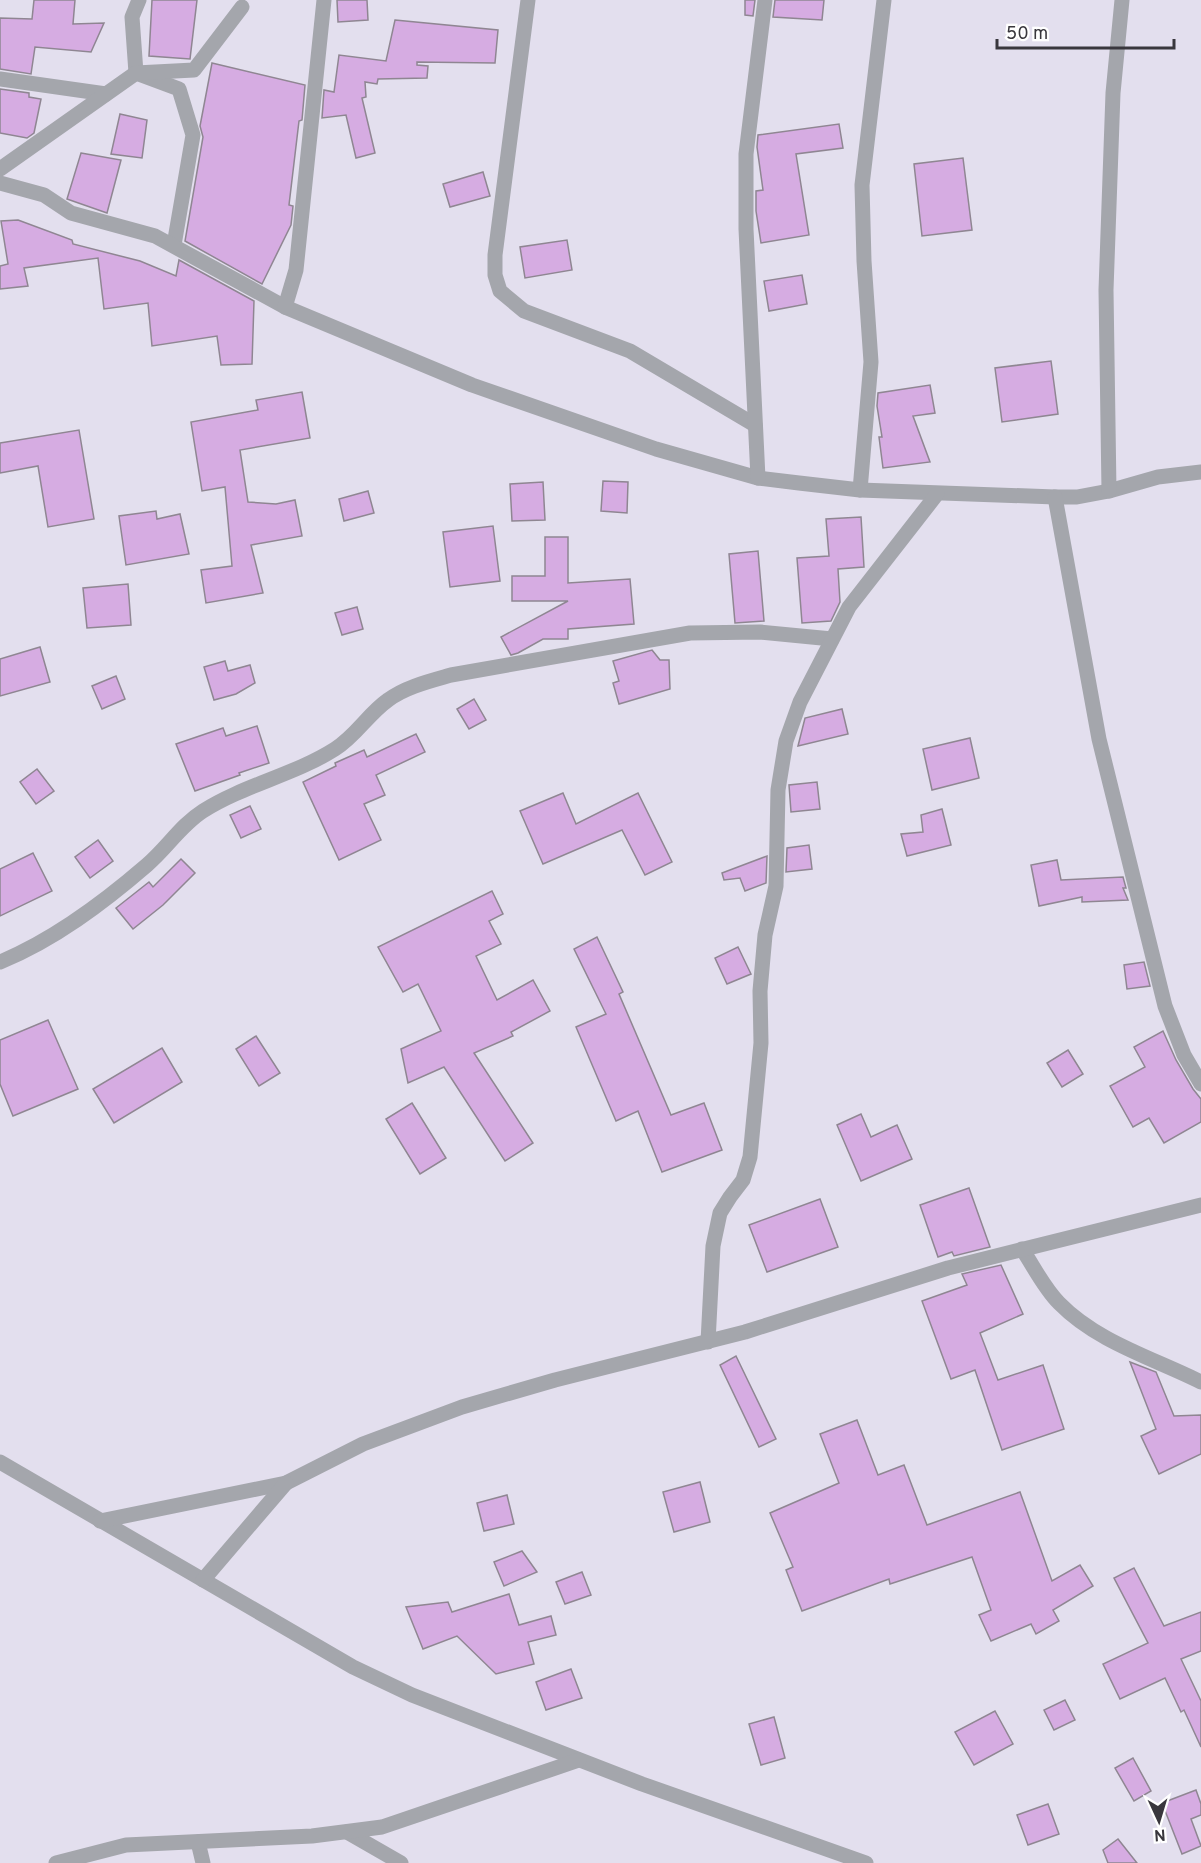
<svg xmlns="http://www.w3.org/2000/svg" width="1201" height="1863" font-family="Overpass,sans-serif">
  <rect width="100%" height="100%" fill="#e3dfee"/>
  <!-- building -->
  <g fill="#d6ace2" stroke="#8f8692" stroke-width="1.5">
    <polygon points="34,0 75,0 73,24 104,23 91,52 35,47 31,74 0,69 0,18 32,19"/>
    <polygon points="152,0 197,0 190,59 149,56"/>
    <polygon points="337,0 367,0 368,20 338,22"/>
    <polygon points="745,0 755,0 753,16 745,15"/>
    <polygon points="775,0 824,0 822,20 773,17"/>
    <polygon points="395,20 498,30 495,63 417,62 417,65 428,66 427,78 378,79 377,84 365,82 366,97 362,98 375,153 356,158 346,115 322,118 324,90 334,92 339,55 386,61"/>
    <polygon points="212,63 305,85 302,120 299,121 289,205 293,206 291,225 262,284 185,241 203,137 200,126"/>
    <polygon points="0,89 29,93 29,97 41,99 34,133 27,138 0,133"/>
    <polygon points="120,114 147,120 142,158 111,154"/>
    <polygon points="839,124 843,148 796,154 809,235 761,243 756,211 756,191 763,190 757,147 758,135"/>
    <polygon points="81,153 121,160 107,213 67,199"/>
    <polygon points="963,158 972,230 922,236 914,164"/>
    <polygon points="483,172 490,196 450,207 443,184"/>
    <polygon points="18,220 72,240 73,244 140,261 176,276 179,260 254,301 252,364 221,365 217,336 152,346 148,303 104,309 98,258 24,268 28,286 0,289 0,266 8,264 1,221"/>
    <polygon points="567,240 572,270 525,278 520,247"/>
    <polygon points="802,275 807,304 769,311 764,281"/>
    <polygon points="1051,361 1058,414 1002,422 995,368"/>
    <polygon points="930,385 935,413 913,416 930,462 883,468 879,437 882,437 877,406 878,393"/>
    <polygon points="302,392 310,438 240,450 248,502 276,504 295,500 302,536 251,545 263,593 206,603 201,570 232,566 225,487 202,491 191,422 258,410 256,400"/>
    <polygon points="79,430 94,519 48,527 38,466 0,473 0,443"/>
    <polygon points="603,481 628,482 627,513 601,511"/>
    <polygon points="543,482 545,520 512,521 510,484"/>
    <polygon points="368,491 374,513 344,521 339,499"/>
    <polygon points="156,511 157,519 180,514 189,554 126,565 119,516"/>
    <polygon points="861,517 864,567 838,569 840,602 831,621 802,623 797,558 829,556 826,519"/>
    <polygon points="493,526 500,581 450,587 443,532"/>
    <polygon points="545,537 568,537 568,583 630,579 634,624 568,629 568,639 543,639 518,653 511,655 501,637 568,601 512,601 512,576 545,576"/>
    <polygon points="758,551 764,621 735,623 729,554"/>
    <polygon points="128,584 131,625 87,628 83,588"/>
    <polygon points="357,607 363,629 342,635 335,613"/>
    <polygon points="40,647 50,682 0,696 0,659"/>
    <polygon points="652,650 660,660 669,660 670,689 619,704 613,683 619,681 613,661"/>
    <polygon points="225,661 228,671 250,665 255,683 236,694 214,700 204,667"/>
    <polygon points="116,676 125,699 102,709 92,686"/>
    <polygon points="474,699 486,720 469,729 457,709"/>
    <polygon points="842,709 848,734 798,746 805,718"/>
    <polygon points="257,726 269,763 239,773 240,775 195,791 176,744 223,728 226,736"/>
    <polygon points="416,734 425,752 376,775 385,795 364,804 381,840 339,860 303,782 336,766 335,763 364,750 367,757"/>
    <polygon points="970,738 979,778 932,790 923,749"/>
    <polygon points="37,769 54,791 36,804 20,782"/>
    <polygon points="817,782 820,809 791,812 789,785"/>
    <polygon points="563,793 576,824 638,793 672,862 645,875 622,830 543,864 520,811"/>
    <polygon points="250,806 261,829 241,838 230,815"/>
    <polygon points="942,809 951,845 907,856 901,834 923,832 921,815"/>
    <polygon points="98,840 113,861 90,878 75,857"/>
    <polygon points="809,845 812,869 786,872 787,848"/>
    <polygon points="33,853 52,891 0,916 0,869"/>
    <polygon points="767,856 766,883 745,891 740,878 724,880 722,873"/>
    <polygon points="181,859 195,873 163,905 133,929 116,908 149,882 153,887"/>
    <polygon points="1057,860 1061,880 1123,877 1126,888 1123,888 1128,900 1082,902 1082,897 1039,906 1031,865"/>
    <polygon points="492,891 503,914 489,921 501,944 476,956 497,1000 533,980 550,1011 511,1032 513,1036 474,1053 533,1143 505,1161 444,1067 408,1083 401,1049 441,1031 418,984 403,992 378,947"/>
    <polygon points="597,937 623,992 619,994 671,1115 704,1103 722,1150 662,1172 638,1111 616,1121 576,1027 606,1014 574,949"/>
    <polygon points="738,947 751,974 727,984 715,958"/>
    <polygon points="1144,962 1150,986 1127,989 1124,965"/>
    <polygon points="48,1020 78,1089 13,1116 0,1084 0,1040"/>
    <polygon points="1163,1031 1176,1060 1193,1089 1201,1099 1201,1122 1164,1143 1149,1118 1133,1127 1110,1086 1145,1067 1134,1047"/>
    <polygon points="256,1036 280,1073 259,1086 236,1049"/>
    <polygon points="162,1048 182,1082 114,1123 93,1089"/>
    <polygon points="1068,1050 1083,1074 1062,1087 1047,1063"/>
    <polygon points="412,1103 446,1158 420,1174 386,1119"/>
    <polygon points="861,1114 871,1137 897,1125 912,1159 861,1181 837,1125"/>
    <polygon points="969,1188 990,1247 954,1256 952,1252 938,1257 920,1205"/>
    <polygon points="820,1199 838,1247 767,1272 749,1225"/>
    <polygon points="1001,1265 1023,1314 980,1333 998,1380 1043,1365 1064,1429 1002,1450 975,1370 951,1379 922,1301 967,1285 962,1274"/>
    <polygon points="736,1356 776,1439 759,1447 720,1365"/>
    <polygon points="1130,1362 1156,1372 1174,1416 1201,1415 1201,1454 1159,1474 1141,1436 1156,1429"/>
    <polygon points="857,1420 878,1475 904,1465 927,1525 1020,1492 1052,1581 1080,1565 1093,1586 1053,1610 1059,1621 1036,1634 1031,1624 991,1641 979,1615 991,1610 972,1557 890,1584 889,1579 802,1611 786,1570 793,1567 770,1513 839,1483 820,1434"/>
    <polygon points="700,1482 710,1522 674,1532 663,1492"/>
    <polygon points="507,1495 514,1524 484,1531 477,1503"/>
    <polygon points="522,1551 537,1572 504,1586 494,1562"/>
    <polygon points="1134,1568 1164,1626 1201,1612 1201,1651 1181,1659 1201,1701 1201,1747 1184,1710 1181,1712 1165,1678 1120,1699 1103,1664 1148,1643 1114,1578"/>
    <polygon points="582,1572 591,1595 565,1604 556,1582"/>
    <polygon points="509,1594 519,1625 551,1616 556,1635 528,1642 534,1664 496,1674 457,1636 423,1649 406,1607 448,1602 452,1612"/>
    <polygon points="571,1669 582,1698 546,1710 536,1682"/>
    <polygon points="1065,1700 1075,1720 1054,1730 1044,1710"/>
    <polygon points="995,1711 1013,1744 974,1765 955,1732"/>
    <polygon points="774,1717 785,1758 761,1765 749,1724"/>
    <polygon points="1133,1758 1151,1791 1134,1801 1115,1768"/>
    <polygon points="1196,1790 1201,1804 1201,1815 1191,1819 1201,1846 1182,1854 1162,1803"/>
    <polygon points="1048,1804 1059,1834 1028,1845 1017,1815"/>
    <polygon points="1118,1839 1137,1863 1108,1863 1103,1850"/>
  </g>
  <g fill="none" stroke-linecap="round" stroke-linejoin="round">
    <!-- minor -->
    <g stroke="#a4a6ac" stroke-width="15">
      <polyline points="139,0 132,17 136,73 179,89 193,135 174,245"/>
      <polyline points="528,0 495,255 495,275 500,291 524,311 630,351 755,425"/>
      <polyline points="0,79 106,94"/>
      <polyline points="0,169 136,73 194,70 242,7"/>
      <polyline points="0,183 44,195 71,213 155,236 285,307 472,385 656,449 758,478 799,483 860,490 1055,497 1077,497 1109,491 1158,477 1201,472"/>
      <polyline points="285,307 296,270 324,0"/>
      <polyline points="758,478 746,229 746,154 765,0"/>
      <polyline points="860,490 871,362 864,261 862,185 884,0"/>
      <polyline points="1109,491 1106,290 1113,93 1122,0"/>
      <polyline points="1055,497 1099,739 1165,1006 1184,1055 1201,1084"/>
      <path d="M0,962C54,940 103,903 147,865C167,848 181,825 203,811C244,785 294,775 335,749C356,736 368,714 388,700C405,687 430,681 451,675L690,633L760,632L832,639"/>
      <path d="M1022,1249C1034,1267 1044,1288 1059,1303C1097,1342 1153,1358 1201,1382"/>
      <polyline points="708,1342 713,1246 720,1213 730,1197 743,1180 750,1157 761,1043 760,991 765,935 776,886 778,790 786,741 800,702 849,607 937,494"/>
      <polyline points="0,1462 353,1667 412,1695 642,1784 866,1863"/>
      <polyline points="100,1521 286,1483 363,1444 462,1407 555,1380 745,1332 948,1268 1201,1205"/>
      <polyline points="203,1580 286,1483"/>
      <polyline points="347,1832 401,1863"/>
      <polyline points="198,1842 203,1863"/>
      <polyline points="56,1863 126,1845 312,1836 382,1827 579,1760"/>
    </g>
  </g>
  <!-- north arrow -->
  <g transform="translate(1159 1821) rotate(176)" stroke="#ffffff" stroke-width="4.5" paint-order="stroke">
  <path d="M0-4.5L10 22L0 15L-10 22Z" fill="#39373d"/>
  <text y="-9" font-size="16" font-weight="bold" text-anchor="middle" fill="#39373d">N</text>
  </g>
  <!-- scale -->
  <path d="M997 39v9h177v-9" fill="none" stroke="#39373d" stroke-width="3"/>
  <text x="1006" y="39" font-size="18" fill="#39373d" stroke="#ffffff" stroke-width="4.5" paint-order="stroke">50 m</text>
</svg>
